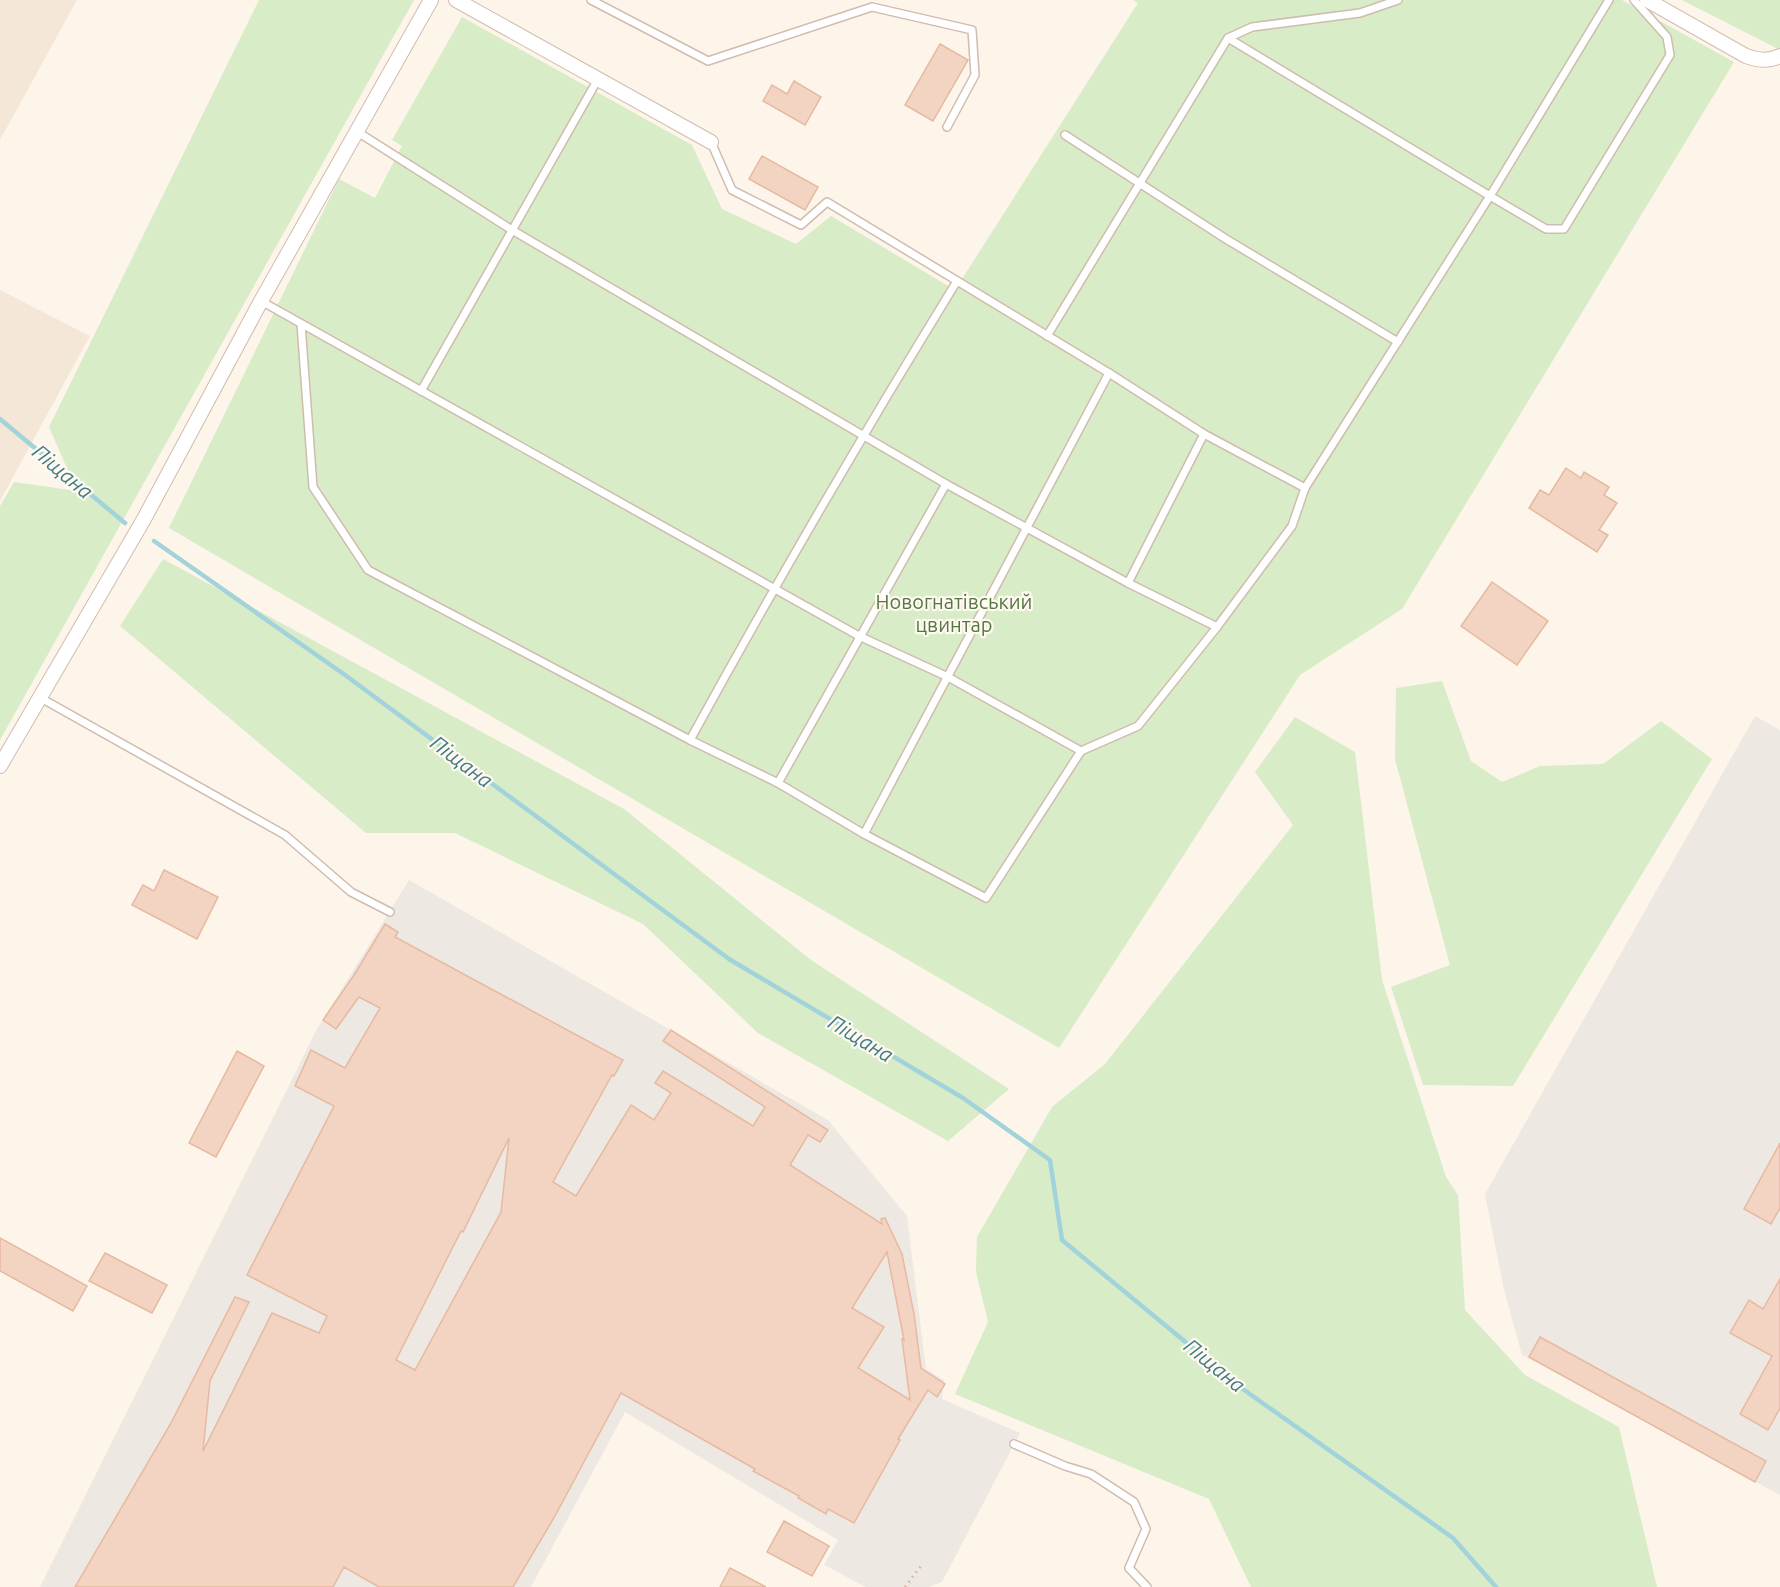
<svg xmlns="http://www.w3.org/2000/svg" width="1780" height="1587" font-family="Ubuntu,sans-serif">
  <rect width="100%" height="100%" fill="#fdf5ea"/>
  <!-- residential -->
  <g fill="#f5e7d8">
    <polygon points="0,0 77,0 0,140"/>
    <polygon points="0,290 90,336 0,501"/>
  </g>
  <!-- industrial -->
  <g fill="#eee8e3">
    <polygon points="1755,716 1780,730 1780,1495 1522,1355 1504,1290 1485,1194"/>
    <polygon points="409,880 828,1120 907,1216 926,1369 944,1380 942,1399 1020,1433 942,1582 929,1587 866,1587 824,1565 838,1540 625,1412 531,1587 40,1587 317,1029"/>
  </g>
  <!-- green -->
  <g fill="#d7ecc7">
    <polygon points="259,0 414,0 0,740 0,506 14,482 77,491 49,427"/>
    <polygon points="1133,0 1622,0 1734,62 1402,609 1300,675 1059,1048 169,528 339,179 375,198 402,146 392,140 462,17 692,145 722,209 796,244 831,216 955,290 1138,3"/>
    <polygon points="1682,0 1780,0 1780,50"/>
    <polygon points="163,559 624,809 811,960 1009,1089 948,1141 758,1033 643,924 455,833 366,833 120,626"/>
    <polygon points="1442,681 1471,761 1502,782 1540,766 1603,764 1661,721 1712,759 1513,1086 1423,1085 1391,987 1450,965 1395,759 1396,688"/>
    <polygon points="1295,717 1355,752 1382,980 1446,1177 1458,1195 1465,1310 1525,1375 1619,1427 1657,1587 1251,1587 1209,1499 955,1394 988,1322 976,1272 977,1237 1052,1107 1105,1064 1293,825 1255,772"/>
  </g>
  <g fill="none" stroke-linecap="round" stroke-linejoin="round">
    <!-- stream -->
    <g stroke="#a3d3da" stroke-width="4.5">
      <polyline points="0,419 125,523"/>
      <polyline points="154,541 345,675 729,959 963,1098 1050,1160 1062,1240 1240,1387 1453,1538 1496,1587"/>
    </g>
  </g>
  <!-- building -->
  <g fill="#f3d3c1" stroke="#e6b9a1" stroke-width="1.5" fill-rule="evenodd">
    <polygon points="940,44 968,60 933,121 905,105"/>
    <polygon points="794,81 821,97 805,125 763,101 772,85 787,94"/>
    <polygon points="762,156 818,187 805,210 749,179"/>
    <polygon points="1566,468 1581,478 1584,472 1609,487 1604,495 1617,503 1599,530 1608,535 1597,552 1529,508 1540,490 1549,495"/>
    <polygon points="1492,582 1548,621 1517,665 1461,626"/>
    <polygon points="164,870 218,897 197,939 132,905 143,885 154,891"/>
    <path d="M385,924L398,932L395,937L623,1060L614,1076L612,1075L553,1182L576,1196L631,1105L654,1120L671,1093L655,1083L663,1071L753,1126L765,1107L663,1041L671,1030L828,1130L820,1142L808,1135L790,1165L882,1224L881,1219L885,1218L902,1254L914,1314L921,1368L945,1384L937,1397L928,1390L898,1439L900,1440L854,1523L828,1509L826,1514L798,1498L799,1496L753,1471L755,1469L621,1393L555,1516L513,1587H379L344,1567L333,1587H75L171,1423L235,1297L249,1302L210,1381L203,1451L272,1313L319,1333L327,1316L247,1275L334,1106L295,1086L311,1050L345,1068L380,1008L359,997L336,1029L323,1020L354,975ZM509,1138L501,1212L415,1370L396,1360L461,1231L463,1232ZM887,1252L904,1340L902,1339L910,1400L858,1368L884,1327L852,1308Z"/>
    <polygon points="237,1051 264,1066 216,1157 189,1143"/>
    <polygon points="1780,1143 1780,1208 1771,1224 1744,1209"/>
    <polygon points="0,1238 87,1286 73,1311 0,1271"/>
    <polygon points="105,1253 167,1285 152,1313 89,1281"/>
    <polygon points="1780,1279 1780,1408 1768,1430 1740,1414 1772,1356 1730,1333 1749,1300 1763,1309"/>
    <polygon points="1540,1337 1766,1461 1755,1482 1529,1357"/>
    <polygon points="784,1521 829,1546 812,1576 767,1552"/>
    <polygon points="730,1568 766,1587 720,1587"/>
  </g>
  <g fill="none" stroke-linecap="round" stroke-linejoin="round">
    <!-- service casing -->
    <g stroke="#d0bcae" stroke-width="10">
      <g id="service">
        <polyline points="591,0 708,61 872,7 972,30 975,75 947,127"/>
        <polyline points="1228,38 1490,196 1609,0"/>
        <polyline points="356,131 512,230 946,484 1128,583 1217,627 1292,526 1305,488"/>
        <polyline points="1065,135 1226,239 1398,342"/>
        <polyline points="711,142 732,190 801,225 827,202 1109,373 1204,434 1305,488 1490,196 1546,229 1564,229 1670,55 1667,37 1634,0"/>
        <polyline points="261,301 859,636 948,677 1081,751"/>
        <polyline points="301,324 313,487 368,570 690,740 778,783 864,834 986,898 1081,751 1138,726 1217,627"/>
        <polyline points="1047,336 1228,38 1252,27 1360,13 1398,0"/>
        <polyline points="421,391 598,79"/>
        <polyline points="1128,583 1204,434"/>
        <polyline points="39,697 285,835 351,892 390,912"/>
        <path d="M690,740C775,585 864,432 957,281"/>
        <polyline points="778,783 946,484"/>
        <polyline points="864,834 1109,373"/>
        <polyline points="1014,1444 1065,1466 1091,1474 1134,1502 1146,1529 1129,1568 1147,1587"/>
      </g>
    </g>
    <!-- minor casing -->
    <g stroke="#d0bcae" stroke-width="16">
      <g id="minor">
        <polyline points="456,0 711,142"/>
        <path d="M1647,0L1746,56C1758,60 1768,62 1780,56"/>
        <polyline points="0,766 144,519 261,301 431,0"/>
      </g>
    </g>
    <!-- path -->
    <polyline stroke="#d9b6a3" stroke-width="3" stroke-dasharray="1.5 4.5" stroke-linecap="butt" points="905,1587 921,1566"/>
    <!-- service -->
    <use href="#service" stroke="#fff" stroke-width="7"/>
    <!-- minor -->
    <use href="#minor" stroke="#fff" stroke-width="14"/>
  </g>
  <g text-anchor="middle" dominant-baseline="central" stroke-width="4.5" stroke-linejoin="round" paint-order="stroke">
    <!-- park labels -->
    <g font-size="20" fill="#537941" stroke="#fff9f1">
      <text x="954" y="601">Новогнатівський<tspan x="954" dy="23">цвинтар</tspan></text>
    </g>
    <!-- water labels -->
    <g font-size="21" font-style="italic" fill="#427c85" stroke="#fff9f1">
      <text transform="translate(63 471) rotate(40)">Піщана</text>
      <text transform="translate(462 761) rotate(37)">Піщана</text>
      <text transform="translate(861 1038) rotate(31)">Піщана</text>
      <text transform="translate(1215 1365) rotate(39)">Піщана</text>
    </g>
  </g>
</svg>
